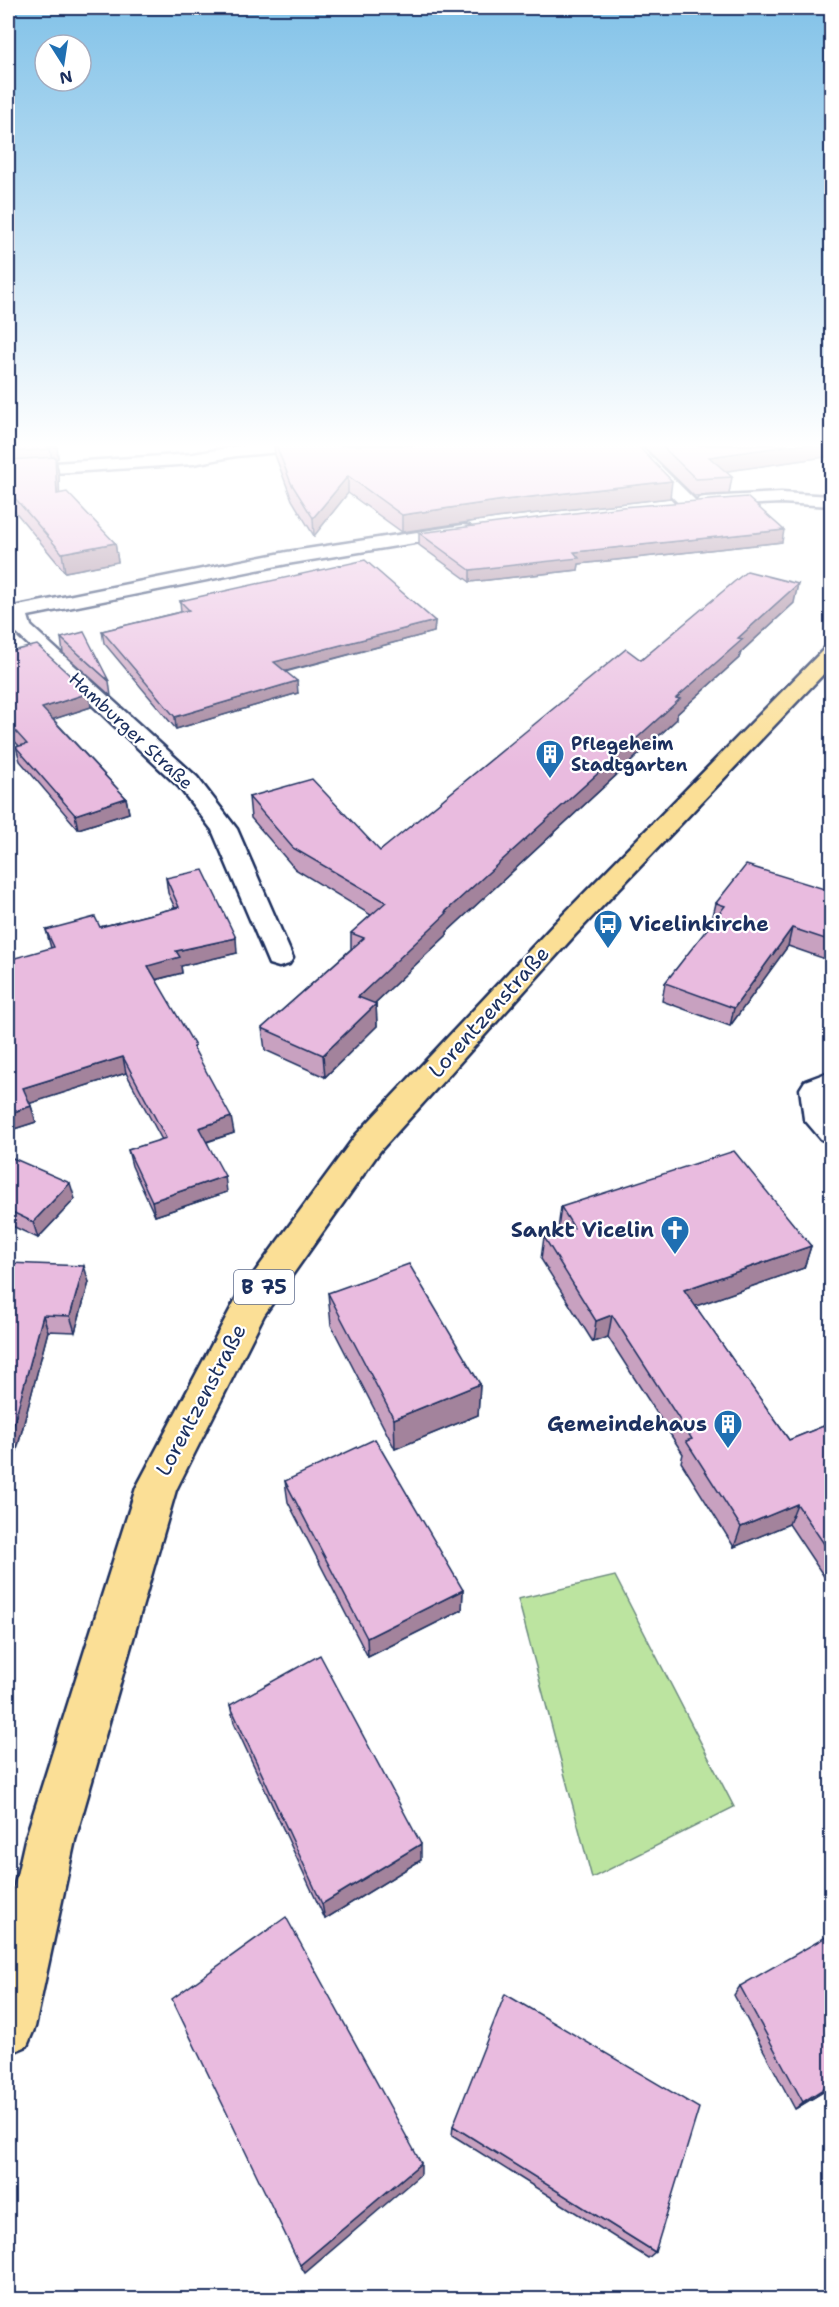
<svg xmlns="http://www.w3.org/2000/svg" width="839" height="2307" font-family="'Shantell Sans',sans-serif">
  <rect width="100%" height="100%" fill="#fff"/>
  <filter id="ink" filterUnits="userSpaceOnUse"><feTurbulence type="fractalNoise" baseFrequency=".0167" numOctaves="2"/><feDisplacementMap in="SourceGraphic" scale="12" xChannelSelector="R" yChannelSelector="G"/><feConvolveMatrix kernelMatrix="1 2 1 2 8 2 1 2 1" color-interpolation-filters="sRGB"/></filter>
  <g filter="url(#ink)">
    <!-- green -->
    <polygon fill="#bce4a0" stroke="#6c8a7f" stroke-width="1.5" points="615,1576 734,1807 592,1878 518,1599"/>
    <g fill="none" stroke-linecap="round" stroke-linejoin="round">
      <!-- minor casing -->
      <g stroke="#1b2f5e" stroke-width="5">
        <g id="minor">
          <polygon points="246,445 309,445 301,450 236,456 193,464 8,476 8,466 193,454"/>
          <polygon points="622,445 639,445 694,499 697,503 694,507 682,507"/>
          <polygon points="781,493 832,496 832,506 781,503 705,507 699,506 696,502 699,498 705,497"/>
          <polygon points="463,525 469,526 472,530 469,534 287,564 28,616 31,626 197,777 237,829 293,958 289,964 279,967 269,964 212,830 179,787 15,632 8,620 8,608 287,552"/>
          <polygon points="832,1071 832,1142 821,1139 804,1119 800,1089 805,1081"/>
        </g>
      </g>
      <!-- major casing -->
      <g stroke="#1b2f5e" stroke-width="5">
        <polygon id="major" points="832,646 832,665 575,935 380,1151 264,1315 176,1490 75,1840 35,2027 27,2046 8,2054 8,1915 25,1840 136,1488 238,1295 356,1135 555,923 825,648"/>
      </g>
      <!-- minor -->
      <use href="#minor" fill="#fff" fill-rule="evenodd"/>
      <!-- major -->
      <use href="#major" fill="#fbdf96" fill-rule="evenodd"/>
    </g>
    <!-- wall -->
    <g fill="#c8a1c0" stroke="#1b2f5e" stroke-width="1.5">
      <polygon points="8,445 57,445 58,458 56,459 59,475 59,494 115,543 118,562 65,572 8,503 8,460 9,460 8,455"/>
      <polygon points="274,445 637,445 670,498 503,517 402,532 348,493 314,536 292,500 275,455"/>
      <polygon points="642,445 831,445 831,456 725,471 732,477 729,494 694,496"/>
      <polygon points="419,533 782,542 579,564 578,570 470,582 419,545"/>
      <polygon points="180,601 435,621 434,632 285,672 298,693 176,729 104,643 102,631 181,612"/>
      <polygon points="794,603 741,652 739,658 677,714 677,719 447,932 447,935 374,1004 376,1004 377,1026 325,1077 265,1050 262,1028 351,949 351,933 371,915 295,869 251,818 249,797 380,851 641,660"/>
      <polygon points="61,638 109,681 111,696 63,653"/>
      <polygon points="8,652 91,707 53,719 126,798 129,813 78,829 20,761 16,747 19,746 8,734"/>
      <polygon points="166,878 237,953 181,966 182,973 156,980 197,1055 234,1133 207,1142 227,1192 155,1216 132,1166 128,1150 162,1140 126,1073 30,1103 36,1122 8,1131 51,948 46,930 100,927 175,908 168,893"/>
      <polygon points="831,891 831,961 788,946 730,1026 662,1001 665,983 714,921 712,920 716,903"/>
      <polygon points="8,1157 75,1199 38,1238 8,1224"/>
      <polygon points="561,1207 811,1246 804,1268 695,1306 789,1440 831,1423 831,1587 789,1524 734,1547 681,1462 683,1454 608,1337 593,1342 541,1259 544,1237 560,1232 558,1229"/>
      <polygon points="8,1263 89,1282 75,1332 48,1331 8,1484"/>
      <polygon points="328,1293 480,1384 478,1415 395,1449 331,1325"/>
      <polygon points="285,1481 463,1590 462,1610 368,1657 288,1502"/>
      <polygon points="230,1705 421,1860 325,1919 234,1723"/>
      <polygon points="740,1986 831,2087 795,2109 734,1995"/>
      <polygon points="453,2126 655,2252 648,2258 452,2135"/>
    </g>
    <!-- shaded-wall -->
    <g fill="#a3839c" stroke="#1b2f5e" stroke-width="1.5">
      <polygon points="57,445 58,458 56,459 59,475 60,512 52,459 50,449 48,447"/>
      <polygon points="793,445 831,445 831,456 707,474 709,457"/>
      <polygon points="348,476 348,493 314,536 313,518"/>
      <polygon points="672,481 670,498 503,517 402,532 402,515 504,500"/>
      <polygon points="784,530 782,542 579,564 578,570 470,582 470,570 574,552"/>
      <polygon points="115,543 118,562 65,572 62,553"/>
      <polygon points="798,584 794,603 741,652 739,658 677,714 677,719 447,932 447,935 358,1019 358,997 445,912 676,698 738,638"/>
      <polygon points="435,621 434,632 275,674 274,662"/>
      <polygon points="297,681 298,693 176,729 175,717"/>
      <polygon points="89,693 91,707 45,722 42,708"/>
      <polygon points="126,798 129,813 78,829 75,815"/>
      <polygon points="792,928 788,946 730,1026 734,1008"/>
      <polygon points="236,938 237,953 181,966 182,973 150,981 148,966 176,951"/>
      <polygon points="376,1004 377,1026 325,1077 323,1055"/>
      <polygon points="123,1057 126,1073 28,1104 23,1088"/>
      <polygon points="31,1106 36,1122 8,1131 8,1114"/>
      <polygon points="231,1117 234,1133 202,1143 199,1128"/>
      <polygon points="225,1176 227,1192 155,1216 152,1201"/>
      <polygon points="70,1183 75,1199 38,1238 33,1222"/>
      <polygon points="811,1246 804,1268 679,1312 684,1290"/>
      <polygon points="84,1266 89,1282 75,1332 70,1316"/>
      <polygon points="43,1315 48,1331 8,1484 8,1445"/>
      <polygon points="612,1315 608,1337 593,1342 596,1321"/>
      <polygon points="480,1384 478,1415 395,1449 394,1419"/>
      <polygon points="797,1504 789,1524 734,1547 741,1527"/>
      <polygon points="463,1590 462,1610 368,1657 367,1638"/>
      <polygon points="421,1844 421,1860 325,1919 322,1904"/>
      <polygon points="831,2084 831,2087 795,2109 803,2102"/>
      <polygon points="421,2163 421,2174 305,2273 300,2265"/>
    </g>
    <!-- building -->
    <g fill="#e9bbdf" stroke="#1b2f5e" stroke-width="1.5">
      <polygon points="8,445 56,445 56,447 48,447 50,449 8,452"/>
      <polygon points="276,445 637,445 672,481 504,500 402,515 348,476 313,518 291,483"/>
      <polygon points="661,445 793,445 709,457 732,477 696,479"/>
      <polygon points="55,457 57,494 67,492 115,543 62,553 8,490 8,460"/>
      <polygon points="747,497 784,530 574,552 579,558 470,570 419,533 622,507"/>
      <polygon points="365,560 435,621 274,662 297,681 175,717 102,631 189,610 180,601"/>
      <polygon points="747,571 798,584 738,638 743,639 676,698 680,699 445,912 447,913 358,997 376,1004 323,1055 262,1028 364,938 351,933 386,902 293,848 249,797 312,779 380,851 626,649 641,660"/>
      <polygon points="84,632 109,681 61,638"/>
      <polygon points="37,645 89,693 42,708 126,798 75,815 16,747 27,744 8,723 8,652"/>
      <polygon points="746,865 831,891 831,941 792,928 734,1008 665,983 725,906 716,903"/>
      <polygon points="203,870 236,938 176,951 180,957 148,966 195,1046 193,1047 231,1117 199,1128 225,1176 152,1201 128,1150 166,1138 123,1057 23,1088 31,1106 8,1114 8,960 54,947 46,930 95,917 100,927 179,907 166,878"/>
      <polygon points="734,1151 811,1246 684,1290 789,1440 831,1423 831,1554 797,1504 741,1527 686,1441 692,1439 612,1315 596,1321 544,1237 574,1228 561,1207"/>
      <polygon points="8,1156 70,1183 33,1222 8,1210"/>
      <polygon points="8,1263 84,1266 70,1316 43,1315 8,1445"/>
      <polygon points="409,1264 480,1384 394,1419 328,1293"/>
      <polygon points="375,1439 463,1590 367,1638 285,1481"/>
      <polygon points="320,1655 421,1844 322,1904 230,1705"/>
      <polygon points="286,1917 421,2163 300,2265 172,1999"/>
      <polygon points="831,1934 831,2084 803,2102 740,1986"/>
      <polygon points="505,1994 699,2108 655,2252 453,2126"/>
    </g>
  </g>
  <!-- sky -->
  <linearGradient id="sky" x2="0" y2="1"><stop stop-color="#82c2e8"/><stop offset="0.58" stop-color="#fff"/><stop offset="1" stop-color="#fff" stop-opacity="0"/></linearGradient>
  <rect width="839" height="768" fill="url(#sky)"/>
  <!-- icons -->
  <defs>
    <g id="building-pin" transform="scale(1.5)"><path d="M0 17L-7.5 6A9.5 9.5 0 1 1 7.5 6Z" fill="#1f6fb2" stroke="#fff"/><path d="M-4-6H4V6H1V3H-1V6H-4ZM-2.5-4.3h1.7v1.8h-1.7ZM.8-4.3h1.7v1.8H.8ZM-2.5-1h1.7V.8h-1.7ZM.8-1h1.7V.8H.8Z" fill="#fff"/></g>
    <g id="bus-pin" transform="scale(1.5)"><path d="M0 17L-7.5 6A9.5 9.5 0 1 1 7.5 6Z" fill="#1f6fb2" stroke="#fff"/><path d="M-5-6H5V4H4V6H2V4H-2V6H-4V4H-5ZM-3.5-4V0h7V-4ZM-3.5 1.2v1.5H-2V1.2ZM2 1.2v1.5H3.5V1.2Z" fill="#fff"/></g>
    <g id="church-pin" transform="scale(1.5)"><path d="M0 17L-7.5 6A9.5 9.5 0 1 1 7.5 6Z" fill="#1f6fb2" stroke="#fff"/><path d="M-1.2-6h2.4v3.5h3.3v2.4h-3.3V6h-2.4V-.1h-3.3v-2.4h3.3Z" fill="#fff"/></g>
  </defs>
  <g fill-rule="evenodd">
    <use href="#building-pin" x="550" y="754"/>
    <use href="#bus-pin" x="608" y="924"/>
    <use href="#church-pin" x="675" y="1230"/>
    <use href="#building-pin" x="728" y="1424"/>
  </g>
  <g text-anchor="middle" dominant-baseline="central" stroke-width="4.5" stroke-linejoin="round" paint-order="stroke">
    <!-- far-street labels -->
    <g font-size="18" fill="#1b2f5e" stroke="#fff">
      <text transform="translate(131 731) rotate(43)">Hamburger Straße</text>
    </g>
    <!-- far-poi labels -->
    <g font-size="18" font-weight="bold" fill="#1b2f5e" stroke="#fff" text-anchor="start">
      <text x="571" y="744">Pflegeheim<tspan x="571" dy="21">Stadtgarten</tspan></text>
    </g>
    <!-- shield labels -->
    <rect fill="#fff" stroke="#5f6d8e" stroke-width="1.5" x="234" y="1270" width="60" height="34" rx="4.5"/>
    <g font-size="20" font-weight="bold" fill="#1b2f5e">
      <text x="264" y="1287">B 75</text>
    </g>
    <!-- poi labels -->
    <g font-size="21" font-weight="bold" fill="#1b2f5e" stroke="#fff" text-anchor="end">
      <text x="629" y="924" text-anchor="start">Vicelinkirche</text>
      <text x="654" y="1230">Sankt Vicelin</text>
      <text x="707" y="1424">Gemeindehaus</text>
    </g>
    <!-- street labels -->
    <g font-size="21" fill="#1b2f5e" stroke="#fff">
      <text transform="translate(489 1012) rotate(-48)">Lorentzenstraße</text>
      <text transform="translate(201 1400) rotate(-62)">Lorentzenstraße</text>
    </g>
  </g>
  <!-- margin -->
  <rect width="839" height="2307" fill="none" stroke="#fff" stroke-width="30"/>
  <rect x="15" y="15" width="809" height="2277" fill="none" stroke="#1b2f5e" stroke-width="2" filter="url(#ink)"/>
  <!-- north arrow -->
  <g transform="translate(63 63) rotate(168)"><circle r="28" fill="#ffffff" stroke="#a4acbf" stroke-width="1.5"/>
  <path d="M0-4.5L10 22L0 15L-10 22Z" fill="#1f6fb2"/>
  <text y="-9" font-size="16" font-weight="bold" text-anchor="middle" fill="#1b2f5e">N</text>
  </g>
</svg>
